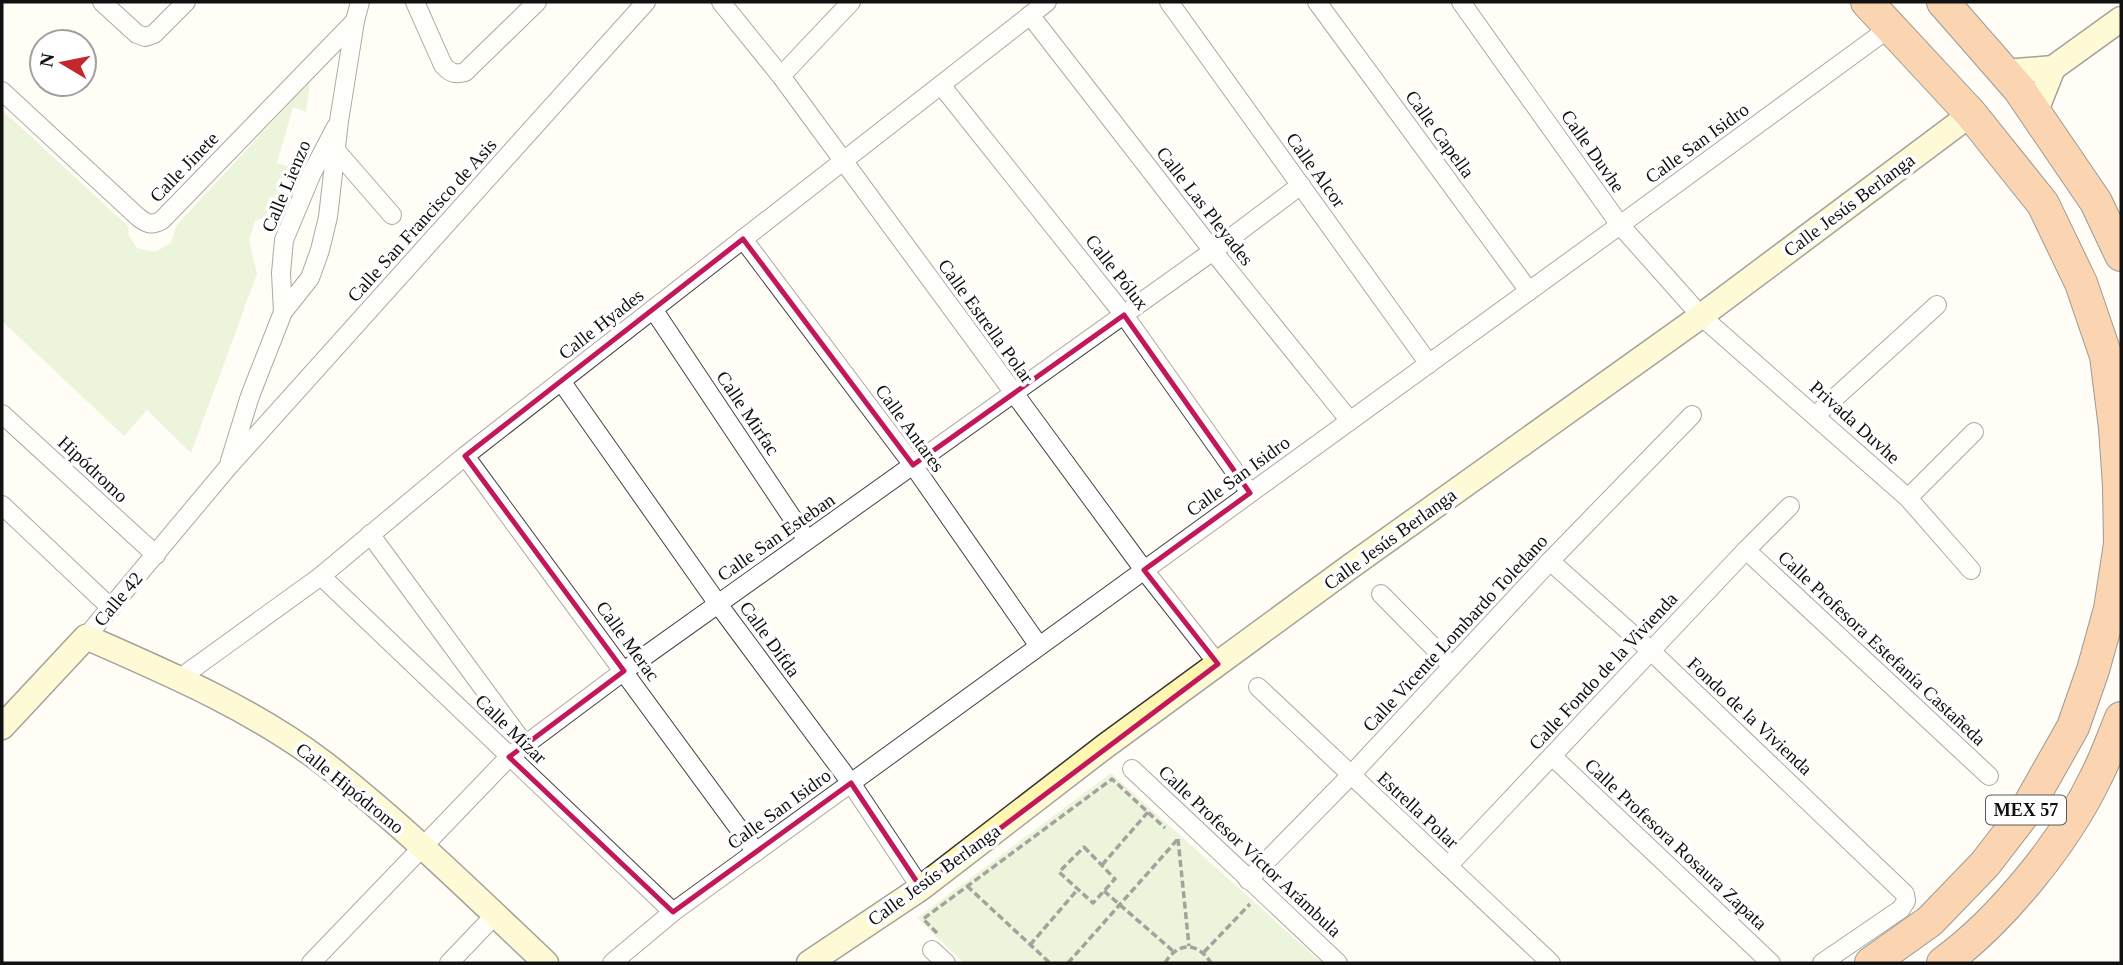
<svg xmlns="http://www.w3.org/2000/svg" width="2123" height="965" font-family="Georgia,serif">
  <rect width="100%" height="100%" fill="#fffdf5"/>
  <!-- green -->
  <g fill="#d5ebbd">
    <polygon points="310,81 306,112 293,107 277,163 290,167 265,217 255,221 249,240 257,274 191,453 147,410 124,436 2,321 2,110 128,226 129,236 137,248 155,252 171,243 176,226"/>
    <polygon points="1111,773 1322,963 964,963 917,918"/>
  </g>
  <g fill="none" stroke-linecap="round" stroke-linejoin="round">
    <!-- street casing -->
    <g stroke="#444" stroke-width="20">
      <g id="street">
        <polyline points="102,2 137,34 145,37 154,34 186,2"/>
        <path d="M415,2L443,65C450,73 455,75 465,72L537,2"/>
        <polyline points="721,2 781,76 1144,570 1218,664"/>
        <polyline points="1169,2 1429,364"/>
        <polyline points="1317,2 1529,291"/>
        <polyline points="1461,2 1620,225 1701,316 1908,498 1971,570"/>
        <polyline points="1030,15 1213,251 1350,421"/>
        <polyline points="781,76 851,2"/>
        <polyline points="941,85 1124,315 1250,493"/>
        <path d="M2,91L138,217C147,224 152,226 162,220L355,21"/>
        <polyline points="332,146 392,215"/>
        <polyline points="743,239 913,465 1039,646"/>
        <polyline points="653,309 807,540"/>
        <polyline points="283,312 281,273 284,240 312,173 336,127"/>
        <polyline points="561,381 718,604 851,783 921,888"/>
        <polyline points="2,414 156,555"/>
        <polyline points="1816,415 1937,305"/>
        <polyline points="465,456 756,852"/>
        <polyline points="230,461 250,396 283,312 310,278 320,250 328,217 339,121 355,21 360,2"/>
        <polyline points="1908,498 1974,432"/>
        <polyline points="2,505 111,608"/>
        <polyline points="370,534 525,745"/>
        <polyline points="1746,550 1989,776"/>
        <polyline points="1550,561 1651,651 1905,894 1906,901 1901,909 1822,963"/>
        <polyline points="321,576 673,912"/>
        <polyline points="1381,594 1452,666"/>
        <polyline points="86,637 229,466 646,2"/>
        <polyline points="180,678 321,576 465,456 1047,2"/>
        <polyline points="1258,687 1551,963"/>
        <polyline points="1552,756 1771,963"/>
        <polyline points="1132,769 1338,963"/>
        <polyline points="1448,866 1746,550 1790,506"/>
        <polyline points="1248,880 1350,776 1550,561 1692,415"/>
        <polyline points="932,950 946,963"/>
        <polyline points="311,963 509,757 624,671 1213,251 1301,185"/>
        <polyline points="449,963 495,915"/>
        <polyline points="612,963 673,912 1620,225 1892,26"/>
      </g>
    </g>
    <!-- secondary casing -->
    <g stroke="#333" stroke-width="27">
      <g id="secondary">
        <polyline points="2004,72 2053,68 2121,19"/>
        <polyline points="2035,113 2053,68"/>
        <path d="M2,727L86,637C168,673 253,709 325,764C403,825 474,895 546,963"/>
        <polyline points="809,963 921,888 1104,747 1351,566 1701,316 1971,114"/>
      </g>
    </g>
    <!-- highway casing -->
    <g stroke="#222" stroke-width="34">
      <g id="highway">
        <polyline points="1867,2 1971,114 2043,204 2081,283 2106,356 2115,428 2119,486 2120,544 2110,609 2093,670 2073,727 2025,812 1985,864 1930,921 1871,963"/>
        <polyline points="1943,2 2019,89 2096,202 2121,255"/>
        <path d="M1943,963C2001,921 2065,842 2096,777C2106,758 2113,737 2121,718"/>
      </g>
    </g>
    <!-- path -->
    <g stroke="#333" stroke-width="3.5" stroke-dasharray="7 3.5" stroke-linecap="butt">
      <polyline points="1178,839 1189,946"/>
      <polygon points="1084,847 1115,879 1093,903 1059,872"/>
      <polyline points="1102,865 1148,812"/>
      <polyline points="967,886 1050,963"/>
      <polyline points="1104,891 1173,951"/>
      <polyline points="937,933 923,919 1112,779 1165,828"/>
      <polyline points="1030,945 1078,889"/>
      <polyline points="1204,952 1250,904"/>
      <polyline points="1068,963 1178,839"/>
      <path d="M1165,963C1178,941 1198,942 1211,963"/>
    </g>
    <!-- street -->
    <use href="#street" stroke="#fff" stroke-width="18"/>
    <!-- secondary -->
    <use href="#secondary" stroke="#fff6b0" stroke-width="24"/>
    <!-- highway -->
    <use href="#highway" stroke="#f5a25d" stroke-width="32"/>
  </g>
  <!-- marked area -->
  <path d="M0 0H2123V965H0ZM743,239L913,465L1124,315L1250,493L1144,570L1218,664L921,888L851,783L673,912L509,757L624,671L465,456Z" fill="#fffdf5" fill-opacity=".55" fill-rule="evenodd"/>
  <path fill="none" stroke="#c2185b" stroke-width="5" stroke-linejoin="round" d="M743,239L913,465L1124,315L1250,493L1144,570L1218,664L921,888L851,783L673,912L509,757L624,671L465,456Z"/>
  <g text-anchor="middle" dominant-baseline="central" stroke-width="7" stroke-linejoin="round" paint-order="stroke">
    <!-- shield labels -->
    <rect fill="#fff" stroke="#585858" stroke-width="2" x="1986" y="795.5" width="80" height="29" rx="5"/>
    <g font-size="18" font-weight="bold" fill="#111">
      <text x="2026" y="810">MEX 57</text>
    </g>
    <!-- street labels -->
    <g font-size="19" fill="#111" stroke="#fff">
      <text transform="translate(1440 134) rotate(54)">Calle Capella</text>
      <text transform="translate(1697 143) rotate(-36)">Calle San Isidro</text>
      <text transform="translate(1593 151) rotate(55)">Calle Duvhe</text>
      <text transform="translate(184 167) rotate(-46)">Calle Jinete</text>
      <text transform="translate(1316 170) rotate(54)">Calle Alcor</text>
      <text transform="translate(286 186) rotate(-67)">Calle Lienzo</text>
      <text transform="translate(1849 205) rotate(-37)">Calle Jesús Berlanga</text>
      <text transform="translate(1205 206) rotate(52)">Calle Las Pleyades</text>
      <text transform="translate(422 220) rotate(-48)">Calle San Francisco de Asis</text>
      <text transform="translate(1117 272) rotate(52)">Calle Pólux</text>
      <text transform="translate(986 321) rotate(54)">Calle Estrella Polar</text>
      <text transform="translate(601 324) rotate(-38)">Calle Hyades</text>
      <text transform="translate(748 413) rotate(56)">Calle Mirfac</text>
      <text transform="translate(1855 422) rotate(42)">Privada Duvhe</text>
      <text transform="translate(910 428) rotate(54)">Calle Antares</text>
      <text transform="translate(93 469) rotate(43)">Hipódromo</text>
      <text transform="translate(1238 476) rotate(-36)">Calle San Isidro</text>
      <text transform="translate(776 537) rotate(-35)">Calle San Esteban</text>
      <text transform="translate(1390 539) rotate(-36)">Calle Jesús Berlanga</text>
      <text transform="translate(118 599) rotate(-50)">Calle 42</text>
      <text transform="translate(1455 633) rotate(-47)">Calle Vicente Lombardo Toledano</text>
      <text transform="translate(770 639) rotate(54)">Calle Difda</text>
      <text transform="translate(628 641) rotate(54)">Calle Merac</text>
      <text transform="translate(1882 648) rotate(43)">Calle Profesora Estefanía Castañeda</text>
      <text transform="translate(1603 671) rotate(-47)">Calle Fondo de la Vivienda</text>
      <text transform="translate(1750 716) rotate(43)">Fondo de la Vivienda</text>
      <text transform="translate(511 729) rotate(44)">Calle Mizar</text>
      <text transform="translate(350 788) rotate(39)">Calle Hipódromo</text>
      <text transform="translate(779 809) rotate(-36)">Calle San Isidro</text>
      <text transform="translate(1418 810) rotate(43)">Estrella Polar</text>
      <text transform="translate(1676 844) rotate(43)">Calle Profesora Rosaura Zapata</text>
      <text transform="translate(1250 851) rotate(43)">Calle Profesor Víctor Arámbula</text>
      <text transform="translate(934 875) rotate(-36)">Calle Jesús Berlanga</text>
    </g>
  </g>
  <!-- border -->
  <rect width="2123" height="965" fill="none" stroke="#111111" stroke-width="7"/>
  <!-- north arrow -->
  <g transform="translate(63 63) rotate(280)"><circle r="33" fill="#ffffff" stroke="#a0a0a0" stroke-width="2"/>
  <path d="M0-5L12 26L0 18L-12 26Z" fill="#c4262e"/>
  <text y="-10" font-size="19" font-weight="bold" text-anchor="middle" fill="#111111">N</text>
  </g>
</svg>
